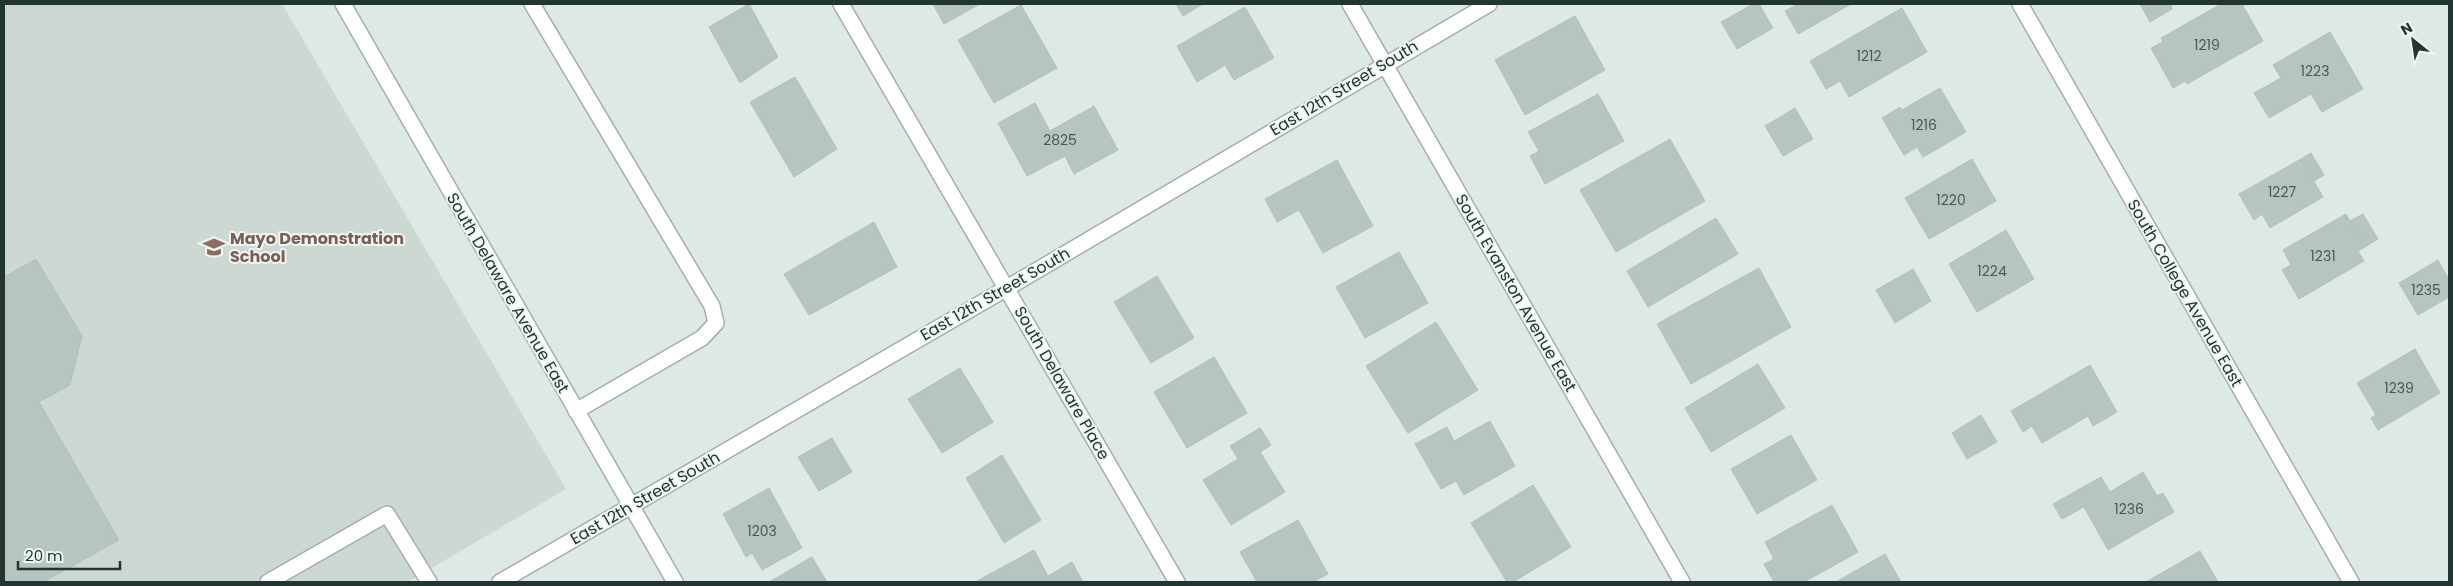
<svg xmlns="http://www.w3.org/2000/svg" width="2453" height="586" font-family="Poppins,sans-serif">
  <rect width="100%" height="100%" fill="#dee8e4"/>
  <!-- built -->
  <polygon fill="#cdd8d3" points="4,4 282,4 566,489 408,582 4,582"/>
  <!-- building -->
  <g fill="#b7c5c1" stroke="#b1c1bc">
    <polygon points="749,4 778,57 740,83 709,27"/>
    <polygon points="933,4 980,4 944,24"/>
    <polygon points="1176,4 1203,4 1183,16"/>
    <polygon points="1753,4 1759,4 1773,28 1737,49 1721,22"/>
    <polygon points="1798,4 1851,4 1798,34 1785,11"/>
    <polygon points="2140,4 2171,4 2172,9 2150,22"/>
    <polygon points="2221,4 2242,4 2263,41 2187,84 2185,81 2173,88 2151,48 2163,42 2161,38"/>
    <polygon points="1021,5 1057,68 994,103 958,40"/>
    <polygon points="1245,7 1274,58 1234,80 1225,65 1197,82 1177,46"/>
    <polygon points="1902,8 1927,52 1849,97 1840,81 1826,89 1810,61"/>
    <polygon points="1575,16 1605,70 1525,115 1495,60"/>
    <polygon points="2330,32 2363,89 2322,112 2311,94 2269,118 2254,93 2281,78 2273,65"/>
    <polygon points="795,77 837,149 794,177 750,102"/>
    <polygon points="1940,88 1966,132 1923,157 1917,147 1904,155 1882,118 1900,107 1902,110"/>
    <polygon points="1598,94 1624,141 1545,184 1530,156 1539,151 1528,132"/>
    <polygon points="1035,103 1050,131 1094,106 1118,150 1074,174 1065,156 1027,176 998,123"/>
    <polygon points="1795,108 1813,139 1783,156 1765,126"/>
    <polygon points="1670,139 1705,201 1616,252 1580,190"/>
    <polygon points="2311,153 2324,175 2314,181 2301,159"/>
    <polygon points="1972,159 1996,201 1929,239 1905,198"/>
    <polygon points="2301,159 2323,197 2270,228 2262,214 2254,220 2239,194"/>
    <polygon points="1337,160 1373,226 1323,253 1299,210 1277,222 1265,199"/>
    <polygon points="2346,214 2365,247 2358,251 2364,261 2299,299 2282,270 2291,265 2283,250"/>
    <polygon points="2363,214 2378,239 2365,247 2350,221"/>
    <polygon points="1716,218 1738,254 1648,307 1627,271"/>
    <polygon points="874,222 897,267 809,315 784,274"/>
    <polygon points="2006,230 2034,279 1977,312 1949,264"/>
    <polygon points="1399,252 1428,303 1365,338 1336,287"/>
    <polygon points="36,259 82,336 70,385 39,402 119,540 43,582 4,582 4,277"/>
    <polygon points="2438,260 2449,280 2449,297 2418,315 2399,283"/>
    <polygon points="1759,268 1791,327 1691,384 1657,324"/>
    <polygon points="1913,269 1931,301 1895,323 1876,290"/>
    <polygon points="1157,276 1194,338 1151,363 1114,302"/>
    <polygon points="1436,322 1478,390 1408,433 1366,366"/>
    <polygon points="2415,349 2440,393 2378,430 2371,418 2376,415 2357,383"/>
    <polygon points="1214,357 1247,413 1187,448 1154,392"/>
    <polygon points="1758,364 1785,408 1711,452 1685,408"/>
    <polygon points="2090,365 2117,412 2093,426 2088,416 2042,443 2032,426 2023,432 2011,411"/>
    <polygon points="960,368 993,422 942,453 908,399"/>
    <polygon points="1981,415 1997,442 1967,459 1952,433"/>
    <polygon points="1490,421 1515,466 1464,495 1456,481 1441,489 1415,444 1447,427 1454,441"/>
    <polygon points="1260,428 1271,445 1260,452 1285,492 1231,525 1203,480 1238,459 1230,446"/>
    <polygon points="1791,435 1817,480 1757,514 1731,469"/>
    <polygon points="832,438 852,472 819,491 798,457"/>
    <polygon points="1002,455 1041,520 1004,543 966,478"/>
    <polygon points="2143,472 2157,496 2163,493 2174,512 2108,550 2084,507 2062,519 2053,504 2101,477 2110,492"/>
    <polygon points="1533,485 1571,547 1513,582 1507,582 1471,523"/>
    <polygon points="769,488 802,548 762,570 752,553 746,557 723,514"/>
    <polygon points="1832,505 1858,552 1804,582 1774,582 1764,564 1774,559 1765,542"/>
    <polygon points="1298,520 1328,574 1313,582 1257,582 1240,552"/>
    <polygon points="1034,550 1048,576 1072,562 1083,582 975,582"/>
    <polygon points="2200,551 2218,582 2146,582"/>
    <polygon points="1885,554 1901,582 1836,582"/>
    <polygon points="812,557 827,582 769,582"/>
  </g>
  <g fill="none" stroke-linecap="round" stroke-linejoin="round">
    <!-- service casing -->
    <g stroke="#a2afab" stroke-width="18">
      <g id="service">
        <polyline points="532,4 712,306 716,323 702,338 576,411"/>
        <polyline points="268,582 387,514 429,582"/>
      </g>
    </g>
    <!-- minor casing -->
    <g stroke="#a2afab" stroke-width="18">
      <g id="minor">
        <polyline points="841,4 1177,582"/>
        <polyline points="1350,4 1682,582"/>
        <polyline points="2020,4 2351,582"/>
        <polyline points="500,582 1007,288 1489,4"/>
      </g>
    </g>
    <!-- secondary casing -->
    <g stroke="#9fb2ad" stroke-width="18">
      <polyline id="secondary" points="343,4 675,582"/>
    </g>
    <!-- service -->
    <use href="#service" stroke="#fff" stroke-width="15"/>
    <!-- minor -->
    <use href="#minor" stroke="#fff" stroke-width="15"/>
    <!-- secondary -->
    <use href="#secondary" stroke="#fff" stroke-width="15"/>
  </g>
  <!-- icons -->
  <defs>
    <g id="school-bare" transform="scale(1.725)"><path d="M0-5L7-2L0 1L-7-2ZM-4 1L0 2.5L4 1V4Q0 6-4 4Z" fill="#8d6e63" stroke="#eef5f2" stroke-width="2.5" paint-order="stroke"/></g>
  </defs>
  <g fill-rule="evenodd">
    <use href="#school-bare" x="214" y="247"/>
  </g>
  <g text-anchor="middle" dominant-baseline="central" stroke-width="4" stroke-linejoin="round" paint-order="stroke">
    <!-- number labels -->
    <g font-size="14" fill="#465a56">
      <text x="2207" y="45">1219</text>
      <text x="1869" y="56">1212</text>
      <text x="2315" y="71">1223</text>
      <text x="1924" y="125">1216</text>
      <text x="1060" y="140">2825</text>
      <text x="2282" y="192">1227</text>
      <text x="1951" y="200">1220</text>
      <text x="2323" y="256">1231</text>
      <text x="1992" y="271">1224</text>
      <text x="2426" y="290">1235</text>
      <text x="2399" y="388">1239</text>
      <text x="2129" y="509">1236</text>
      <text x="762" y="531">1203</text>
    </g>
    <!-- street labels -->
    <g font-size="16" fill="#213632" stroke="#eef5f2">
      <text transform="translate(1344 88) rotate(-31)">East 12th Street South</text>
      <text transform="translate(508 293) rotate(60)">South Delaware Avenue East</text>
      <text transform="translate(1516 293) rotate(60)">South Evanston Avenue East</text>
      <text transform="translate(2185 293) rotate(60)">South College Avenue East</text>
      <text transform="translate(995 294) rotate(-30)">East 12th Street South</text>
      <text transform="translate(1062 383) rotate(60)">South Delaware Place</text>
      <text transform="translate(645 498) rotate(-30)">East 12th Street South</text>
    </g>
    <!-- education labels -->
    <g font-size="16" font-weight="bold" fill="#785e54" stroke="#eef5f2" text-anchor="start">
      <text x="230" y="238">Mayo Demonstration<tspan x="230" dy="18">School</tspan></text>
    </g>
  </g>
  <!-- border -->
  <rect width="2453" height="586" fill="none" stroke="#213632" stroke-width="10"/>
  <!-- north arrow -->
  <g transform="translate(2413 40) rotate(330)" stroke="#eef5f2" stroke-width="4" paint-order="stroke">
  <path d="M0-4L9 19L0 12L-9 19Z" fill="#213632"/>
  <text y="-8" font-size="14" font-weight="bold" text-anchor="middle" fill="#213632">N</text>
  </g>
  <!-- scale -->
  <path d="M18 561v8h102v-8" fill="none" stroke="#213632" stroke-width="2.5"/>
  <text x="25" y="561" font-size="15" fill="#213632" stroke="#eef5f2" stroke-width="4" paint-order="stroke">20 m</text>
</svg>
